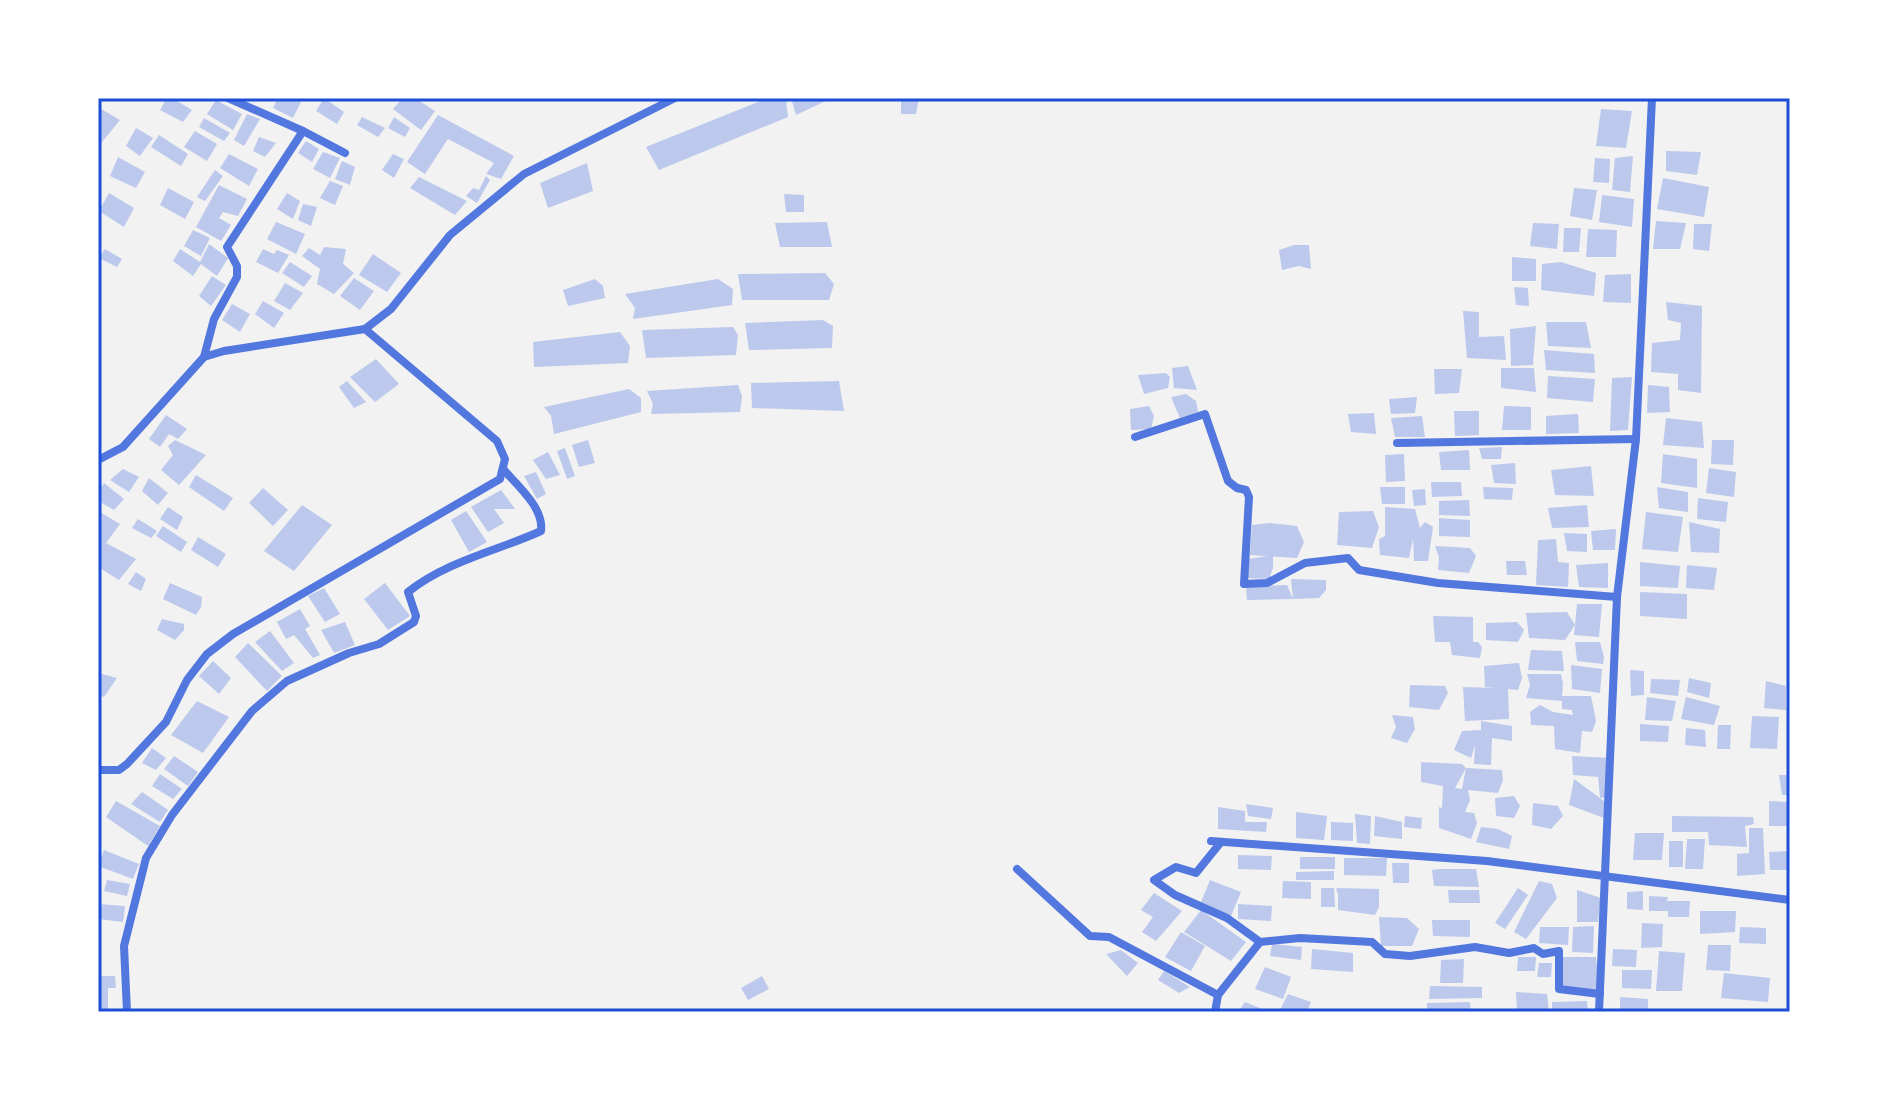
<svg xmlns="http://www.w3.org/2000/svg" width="1888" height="1110" font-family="'Times New Roman',serif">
  <rect width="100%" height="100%" fill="#f2f2f2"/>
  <!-- building -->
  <g fill="#bdc9ec">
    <polygon points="167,98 172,98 192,110 183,122 160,110"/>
    <polygon points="278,98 292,98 301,102 293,118 273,108"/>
    <polygon points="324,98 344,112 337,124 316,111"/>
    <polygon points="403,98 415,98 435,111 421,130 393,109"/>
    <polygon points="768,98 786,100 788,117 659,170 646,147"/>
    <polygon points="791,98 832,98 796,115"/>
    <polygon points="901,98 919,98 916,114 901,114"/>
    <polygon points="216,100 242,114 233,130 207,114"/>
    <polygon points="98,107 120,120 98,147"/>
    <polygon points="1601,109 1632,111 1626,148 1596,146"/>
    <polygon points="247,114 260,119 244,146 234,140"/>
    <polygon points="438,115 514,156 501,179 486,174 494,163 448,139 425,174 407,162"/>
    <polygon points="362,117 385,128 378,137 357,125"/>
    <polygon points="394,117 410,128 405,137 388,128"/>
    <polygon points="204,118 230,133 224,141 199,127"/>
    <polygon points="136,128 153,138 140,156 126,146"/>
    <polygon points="195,131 217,144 207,161 184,147"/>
    <polygon points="159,135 188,154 181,166 151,147"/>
    <polygon points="259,137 276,143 265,157 253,151"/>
    <polygon points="306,141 319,149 312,162 298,153"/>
    <polygon points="1666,151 1701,152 1697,175 1666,171"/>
    <polygon points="323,152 340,158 330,178 313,169"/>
    <polygon points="229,154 258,169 249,186 220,168"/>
    <polygon points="393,154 404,159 394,178 382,170"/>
    <polygon points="1633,156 1630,192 1612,190 1615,158"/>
    <polygon points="118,157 145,172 136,188 110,176"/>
    <polygon points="1595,158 1610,159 1609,183 1593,182"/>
    <polygon points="342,161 355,167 350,185 335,179"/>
    <polygon points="587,163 593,191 548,208 540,183"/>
    <polygon points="215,170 223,176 205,201 197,197"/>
    <polygon points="486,176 490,180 477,203 466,196 473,188 479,190"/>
    <polygon points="419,177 467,201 455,215 410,188"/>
    <polygon points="1663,178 1709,187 1704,217 1657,209"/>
    <polygon points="330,181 343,186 335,205 320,198"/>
    <polygon points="219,185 247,199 238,216 223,212 219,218 231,225 221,241 196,227"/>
    <polygon points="168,188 194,202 185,219 160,205"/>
    <polygon points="1574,188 1597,190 1592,220 1570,216"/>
    <polygon points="109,193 134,208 124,227 99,211"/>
    <polygon points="287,193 300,201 293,219 277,209"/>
    <polygon points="784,194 804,195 804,212 786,212"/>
    <polygon points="1602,195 1634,199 1632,227 1599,222"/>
    <polygon points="303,204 317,207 311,226 298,220"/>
    <polygon points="1656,221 1686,223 1680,249 1653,249"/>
    <polygon points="276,222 305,234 296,254 267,239"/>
    <polygon points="827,222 832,247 780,247 775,223"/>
    <polygon points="1533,223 1559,224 1557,249 1530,246"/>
    <polygon points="1694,224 1712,224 1709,251 1693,249"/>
    <polygon points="1564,228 1581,228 1579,252 1563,252"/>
    <polygon points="1588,229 1617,230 1616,257 1586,257"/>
    <polygon points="193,230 210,238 201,256 184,246"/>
    <polygon points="209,244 228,258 217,276 201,264 193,276 173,261 180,249 200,262"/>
    <polygon points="1294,245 1309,245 1311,269 1299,266 1282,270 1279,250"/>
    <polygon points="324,247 346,249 343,264 354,273 334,294 317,284 320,269 302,256 309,248 320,255"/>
    <polygon points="105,249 122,259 117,267 99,258"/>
    <polygon points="263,249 274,254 277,250 289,255 278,273 256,262"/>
    <polygon points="373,254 401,273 387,292 359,275"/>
    <polygon points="1512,257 1536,259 1536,281 1512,281"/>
    <polygon points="290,262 312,276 304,287 282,273"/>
    <polygon points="1561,262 1596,273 1594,296 1541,290 1542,264"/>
    <polygon points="825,273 834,284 829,300 742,300 738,274"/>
    <polygon points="1631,274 1631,303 1603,302 1605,275"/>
    <polygon points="212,276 226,285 211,306 199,296"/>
    <polygon points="354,278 374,291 360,310 340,296"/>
    <polygon points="595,279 603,286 605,298 568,306 563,290"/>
    <polygon points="718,279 733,289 732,305 633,319 635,308 625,294"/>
    <polygon points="285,283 303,293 290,310 274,301"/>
    <polygon points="1514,287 1528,288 1529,306 1516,305"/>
    <polygon points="263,301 284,313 274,328 255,314"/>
    <polygon points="1666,302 1702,306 1701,393 1678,390 1678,374 1651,372 1652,343 1680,340 1681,323 1668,320"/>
    <polygon points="232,304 250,314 240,332 222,320"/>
    <polygon points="1463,311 1479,312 1479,337 1504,336 1506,360 1467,358"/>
    <polygon points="823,320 833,326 832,348 749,350 745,323"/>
    <polygon points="1546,322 1586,322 1591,348 1548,346"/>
    <polygon points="1536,326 1533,365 1511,366 1510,329"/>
    <polygon points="733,327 738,335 736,355 646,358 642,330"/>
    <polygon points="620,332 630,346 628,363 534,367 533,342"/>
    <polygon points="1544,350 1594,354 1595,373 1546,370"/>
    <polygon points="376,359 399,384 375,402 350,377"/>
    <polygon points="1188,366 1197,390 1174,388 1172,368"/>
    <polygon points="1501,368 1534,368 1536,392 1501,388"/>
    <polygon points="1434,369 1462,369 1459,393 1435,394"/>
    <polygon points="1166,373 1170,377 1168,388 1144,394 1138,375"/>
    <polygon points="1548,376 1595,379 1593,402 1547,398"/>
    <polygon points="1632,377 1628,430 1610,431 1612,378"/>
    <polygon points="347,381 366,402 354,408 339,387"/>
    <polygon points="839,381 844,411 752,408 751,383"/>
    <polygon points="738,385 742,396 740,412 651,414 653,404 647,391"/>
    <polygon points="1648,385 1669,387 1670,412 1647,413"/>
    <polygon points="629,389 641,398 641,412 554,434 551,416 544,407"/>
    <polygon points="1186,394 1196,401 1198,412 1180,418 1171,397"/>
    <polygon points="1417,397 1415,413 1391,414 1389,399"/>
    <polygon points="1149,406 1154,416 1151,429 1131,430 1130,409"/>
    <polygon points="1504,406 1531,407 1531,430 1502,430"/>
    <polygon points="1454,411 1479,411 1479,435 1455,436"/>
    <polygon points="1374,413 1376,434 1351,432 1348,414"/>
    <polygon points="1578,414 1579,433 1546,434 1546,416"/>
    <polygon points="166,415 187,429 178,439 169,434 160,447 149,439"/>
    <polygon points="1422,416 1425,437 1395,437 1391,418"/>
    <polygon points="1666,418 1702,422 1704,448 1663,445"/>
    <polygon points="175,440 206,455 179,485 161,470 173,455 168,446"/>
    <polygon points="588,440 595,463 579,467 572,445"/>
    <polygon points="1712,440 1734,440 1733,465 1711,464"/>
    <polygon points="1502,447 1501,459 1482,459 1479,448"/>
    <polygon points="565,448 575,476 567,479 557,451"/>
    <polygon points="1469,450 1470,470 1441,470 1439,452"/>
    <polygon points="548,452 560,475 546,479 533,460"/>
    <polygon points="1404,454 1405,481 1386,482 1385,455"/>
    <polygon points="1663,454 1697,459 1697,488 1661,483"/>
    <polygon points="1515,463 1516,484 1494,483 1491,465"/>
    <polygon points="1591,466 1594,496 1555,495 1551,470"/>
    <polygon points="1709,468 1736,472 1734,497 1706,493"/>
    <polygon points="123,469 139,477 129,492 110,480"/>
    <polygon points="536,472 546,494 537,499 524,476"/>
    <polygon points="196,475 233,498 224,511 189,487"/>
    <polygon points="149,478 168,493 158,505 142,491"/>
    <polygon points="1431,482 1461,482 1462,496 1432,497"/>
    <polygon points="104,483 124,499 114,510 98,501 98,491"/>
    <polygon points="1380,487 1405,487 1405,504 1382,504"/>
    <polygon points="1483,487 1513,488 1512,500 1484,499"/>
    <polygon points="1657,487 1688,492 1688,512 1659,508"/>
    <polygon points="263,488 288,510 273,526 249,503"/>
    <polygon points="1425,489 1426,505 1414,506 1412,490"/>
    <polygon points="501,490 515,509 494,509 504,523 488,532 471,507"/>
    <polygon points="1698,498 1728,502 1726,522 1697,519"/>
    <polygon points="1469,500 1470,516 1439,515 1439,501"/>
    <polygon points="302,505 332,525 294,571 264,551"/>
    <polygon points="1587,505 1589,527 1552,528 1548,508"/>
    <polygon points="168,507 183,517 177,530 160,519"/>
    <polygon points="1385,507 1415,509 1420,528 1425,522 1433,527 1428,561 1414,561 1413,539 1409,558 1380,555 1379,539 1385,536"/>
    <polygon points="466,511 487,542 469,552 451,520"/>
    <polygon points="1373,511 1379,527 1372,548 1337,545 1339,512"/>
    <polygon points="100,512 120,524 106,543 136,559 119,580 98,567"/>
    <polygon points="1646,512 1683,517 1678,552 1642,549"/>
    <polygon points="1439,518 1470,520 1470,537 1439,536"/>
    <polygon points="138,519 157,531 151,538 132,528"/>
    <polygon points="1689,522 1720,529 1719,553 1691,552"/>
    <polygon points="1269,523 1297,526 1304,542 1297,558 1250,555 1252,525"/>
    <polygon points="163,526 187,542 181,552 156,536"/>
    <polygon points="1616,529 1615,550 1593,550 1591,531"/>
    <polygon points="1564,533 1587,534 1587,552 1567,551"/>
    <polygon points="198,537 226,554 218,567 191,550"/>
    <polygon points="1556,539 1558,562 1569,563 1568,587 1536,585 1538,540"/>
    <polygon points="1435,546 1470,548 1476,556 1469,573 1438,570 1439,557"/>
    <polygon points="1273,555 1273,568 1269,579 1246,578 1249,559"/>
    <polygon points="1506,561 1525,561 1527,575 1507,575"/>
    <polygon points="1640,562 1680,566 1678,588 1640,586"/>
    <polygon points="1608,563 1608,588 1579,587 1576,565"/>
    <polygon points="1687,565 1717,568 1714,590 1686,588"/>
    <polygon points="136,572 146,579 141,591 128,584"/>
    <polygon points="1291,579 1326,580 1326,590 1319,598 1293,599 1247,600 1246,586 1287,585 1293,599"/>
    <polygon points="170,583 202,597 201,607 196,615 163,599"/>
    <polygon points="385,583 410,616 388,630 364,599"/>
    <polygon points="324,588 340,614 325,622 308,596"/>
    <polygon points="1640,592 1687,594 1687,619 1640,616"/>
    <polygon points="1577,604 1602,604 1599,637 1574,635 1575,625 1565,640 1529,638 1526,613 1567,612 1575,625"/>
    <polygon points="300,609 310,626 305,629 320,655 313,658 294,635 286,639 277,622"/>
    <polygon points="1433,616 1473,617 1473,642 1478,642 1482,647 1480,658 1452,655 1450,642 1435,642"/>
    <polygon points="162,619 184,624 184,630 175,640 157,630"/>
    <polygon points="345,622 355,645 334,653 321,630"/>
    <polygon points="1517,622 1524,630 1518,642 1486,640 1486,623"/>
    <polygon points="270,631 294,663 282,671 255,642"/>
    <polygon points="1575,642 1600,642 1604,657 1603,664 1577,661"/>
    <polygon points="248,643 282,676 267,691 235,657"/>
    <polygon points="1531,650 1562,651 1564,671 1528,670"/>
    <polygon points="213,661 231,678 219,694 199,676"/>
    <polygon points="1519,663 1522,678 1518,690 1508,689 1509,719 1465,721 1463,687 1496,688 1485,687 1484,666"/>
    <polygon points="1571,665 1602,669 1600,693 1572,689"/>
    <polygon points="1630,670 1644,671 1644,695 1631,696"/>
    <polygon points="98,673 117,678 104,697 98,694"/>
    <polygon points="1527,674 1561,674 1563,684 1562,696 1591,696 1596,721 1592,732 1582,731 1580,753 1555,749 1554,726 1531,725 1530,712 1540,705 1553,712 1573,715 1572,710 1562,709 1562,701 1526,698 1530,685"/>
    <polygon points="1689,678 1711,683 1709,698 1687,692"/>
    <polygon points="1651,679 1680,680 1678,696 1650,693"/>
    <polygon points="1766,681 1786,686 1786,710 1764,708"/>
    <polygon points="1410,685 1445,686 1448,693 1439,710 1409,707"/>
    <polygon points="1647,697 1676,701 1672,721 1645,720"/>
    <polygon points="1686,697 1720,706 1714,725 1681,719"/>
    <polygon points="197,701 229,717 203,753 171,735"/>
    <polygon points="1392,715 1413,717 1415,729 1407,743 1391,738 1396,727"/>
    <polygon points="1752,716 1779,717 1777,749 1750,748"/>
    <polygon points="1481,721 1512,726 1512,741 1492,738 1491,765 1474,764 1475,745 1471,758 1454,750 1462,731 1481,730"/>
    <polygon points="1640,724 1669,726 1668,742 1640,741"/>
    <polygon points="1718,725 1731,725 1730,749 1717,749"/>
    <polygon points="1686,728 1705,730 1706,747 1685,745"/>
    <polygon points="152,748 166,758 156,770 142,763"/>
    <polygon points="174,756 198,772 188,786 164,769"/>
    <polygon points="1572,756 1611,758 1609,797 1600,798 1609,805 1604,818 1569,805 1574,779 1600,798 1598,777 1573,775"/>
    <polygon points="1421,762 1462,764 1466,768 1455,788 1462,789 1466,768 1502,770 1503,780 1498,793 1468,790 1470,800 1465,812 1474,813 1477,823 1471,839 1439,828 1439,807 1442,808 1443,786 1421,782"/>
    <polygon points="160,774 182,789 173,799 152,786"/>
    <polygon points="1779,775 1790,775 1790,795 1782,795"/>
    <polygon points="142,792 168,810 160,822 131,804"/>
    <polygon points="1514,796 1520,806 1514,818 1496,816 1495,798"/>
    <polygon points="116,801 160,826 148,846 106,817"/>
    <polygon points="1769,801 1787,802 1787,826 1769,826"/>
    <polygon points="1533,803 1558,806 1563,816 1551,829 1532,825"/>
    <polygon points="1246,804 1273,808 1271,819 1248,816"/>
    <polygon points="1218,807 1245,811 1245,822 1267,822 1266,832 1218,829"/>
    <polygon points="1296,812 1327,816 1324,840 1296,838"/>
    <polygon points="1355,814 1371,816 1370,844 1357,843"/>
    <polygon points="1375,816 1402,822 1402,839 1374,836"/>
    <polygon points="1405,816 1422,818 1421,829 1404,827"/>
    <polygon points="1672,816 1753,817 1754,824 1745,826 1747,847 1709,845 1708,832 1672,832"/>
    <polygon points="1331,822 1353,823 1353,841 1331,840"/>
    <polygon points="1481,827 1498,829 1512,836 1509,849 1476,842"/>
    <polygon points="1749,828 1763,828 1765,874 1737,876 1737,854 1749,853"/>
    <polygon points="1635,833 1664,833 1662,860 1633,860"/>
    <polygon points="1687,839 1705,839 1703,869 1685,869"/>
    <rect x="1669" y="841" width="14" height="26"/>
    <polygon points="104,850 139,864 133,879 98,866"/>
    <polygon points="1790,851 1790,870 1770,870 1769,852"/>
    <polygon points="1238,855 1272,856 1271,870 1238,869"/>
    <rect x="1300" y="857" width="35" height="12"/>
    <polygon points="1344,858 1387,858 1386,876 1344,875"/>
    <polygon points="1392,863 1409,863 1409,883 1393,883"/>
    <polygon points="1439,869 1476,869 1479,887 1434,886 1432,870"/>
    <polygon points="1334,871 1334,880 1296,880 1296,872"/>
    <polygon points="107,880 130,884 127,896 104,891"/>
    <polygon points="1210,880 1241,892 1231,916 1201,902"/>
    <polygon points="1283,881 1311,882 1311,899 1282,898"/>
    <polygon points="1539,881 1552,884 1557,898 1526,939 1514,932"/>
    <polygon points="1321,888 1334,888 1335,907 1321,907"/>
    <polygon points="1338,888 1379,889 1379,907 1375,915 1338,910 1338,894 1336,889"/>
    <polygon points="1518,888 1528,895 1505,929 1495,923"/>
    <polygon points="1448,890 1479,890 1480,903 1449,903"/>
    <polygon points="1577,890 1601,898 1598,922 1577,922"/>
    <polygon points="1643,891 1643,910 1627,909 1627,892"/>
    <polygon points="1154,893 1182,911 1156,941 1142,932 1153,917 1141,910"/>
    <polygon points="1649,896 1668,897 1667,901 1690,901 1689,917 1668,917 1668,911 1649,911"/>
    <polygon points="98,904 125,906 123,922 98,919"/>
    <polygon points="1238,904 1272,906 1271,921 1238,919"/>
    <polygon points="1201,910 1246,942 1231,961 1184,932"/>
    <polygon points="1700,911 1736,911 1735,932 1700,934"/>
    <polygon points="1379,917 1407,918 1419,929 1412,946 1381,946"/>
    <polygon points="1432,920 1470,920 1470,937 1433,936"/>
    <polygon points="1642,923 1663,924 1662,947 1641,948"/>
    <polygon points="1594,926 1593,953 1572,952 1573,927"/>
    <polygon points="1540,927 1569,927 1568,945 1539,943"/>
    <polygon points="1740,927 1766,928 1766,944 1739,943"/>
    <polygon points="1181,932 1205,946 1191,971 1165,957"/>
    <polygon points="1272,944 1302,947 1301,960 1270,956"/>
    <polygon points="1708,945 1731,945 1730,971 1706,970"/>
    <polygon points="1312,949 1353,953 1353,972 1311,969"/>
    <polygon points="1613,949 1637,950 1636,967 1612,966"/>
    <polygon points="1121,950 1138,963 1127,976 1106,954"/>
    <polygon points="1659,951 1685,953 1682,991 1656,991"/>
    <polygon points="1518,957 1536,957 1535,971 1517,971"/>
    <polygon points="1561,957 1596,957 1600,994 1559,988"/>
    <polygon points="1464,959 1463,983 1440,983 1441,960"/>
    <polygon points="1539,963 1552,963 1551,977 1537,977"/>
    <polygon points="1265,967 1291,977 1283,999 1255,989"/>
    <polygon points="1622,970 1652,970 1651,989 1622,988"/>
    <polygon points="1164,971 1190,987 1179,993 1158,980"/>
    <polygon points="1724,973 1770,978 1768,1002 1721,998"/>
    <polygon points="98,976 115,976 116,988 108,988 108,1012 98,1012"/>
    <polygon points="762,976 769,989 748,1000 741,988"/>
    <polygon points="1430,986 1482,987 1482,998 1429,999"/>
    <polygon points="1516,992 1547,994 1549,1012 1517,1012"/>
    <polygon points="1288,994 1311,1002 1307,1012 1279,1012"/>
    <polygon points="1620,997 1648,999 1648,1012 1620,1012"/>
    <polygon points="1587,1001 1588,1012 1552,1012 1552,1002"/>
    <polygon points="1245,1002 1270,1012 1238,1012"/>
    <polygon points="1470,1002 1471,1012 1427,1012 1427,1003"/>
  </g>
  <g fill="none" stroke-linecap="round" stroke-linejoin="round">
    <!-- minor -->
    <g stroke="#5277de" stroke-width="8">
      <polyline points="228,98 303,131 345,153"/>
      <polyline points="204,357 214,319 237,277 237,266 227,247 303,131"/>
      <polyline points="1135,437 1205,414 1228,481 1237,488 1246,490 1249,497 1244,584 1267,583 1305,563 1348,558 1359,570 1438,583 1617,597"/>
      <polyline points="1397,443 1636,439"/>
      <polyline points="98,460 123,447 204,357 224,351 365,329 391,309 450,235 524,174 675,98"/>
      <polyline points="98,770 119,770 127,764 166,722 187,680 207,654 233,634 500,479 505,459 497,441 365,329"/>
      <polyline points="1211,841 1487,861 1790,900"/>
      <polyline points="1221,842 1196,873 1176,867 1154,880 1175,895 1227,918 1260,942 1300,938 1372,942 1385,954 1410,956 1475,947 1509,953 1534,948 1543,954 1559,951 1559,989 1600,994"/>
      <polyline points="1017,869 1090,936 1109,937 1218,995 1260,942"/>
      <path d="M127,1012L124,946L146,858L172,815L252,711L287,681L349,653L379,644L414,622L416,616L408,592C447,561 497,551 541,531C544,508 518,486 504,470"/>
      <polyline points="1215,1012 1218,995"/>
      <polyline points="1599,1012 1617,597 1636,439 1652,98"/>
    </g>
  </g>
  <!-- border -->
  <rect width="1888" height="1110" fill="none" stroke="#ffffff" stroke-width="200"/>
  <rect x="100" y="100" width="1688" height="910" fill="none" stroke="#1d4ed8" stroke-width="3"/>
</svg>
